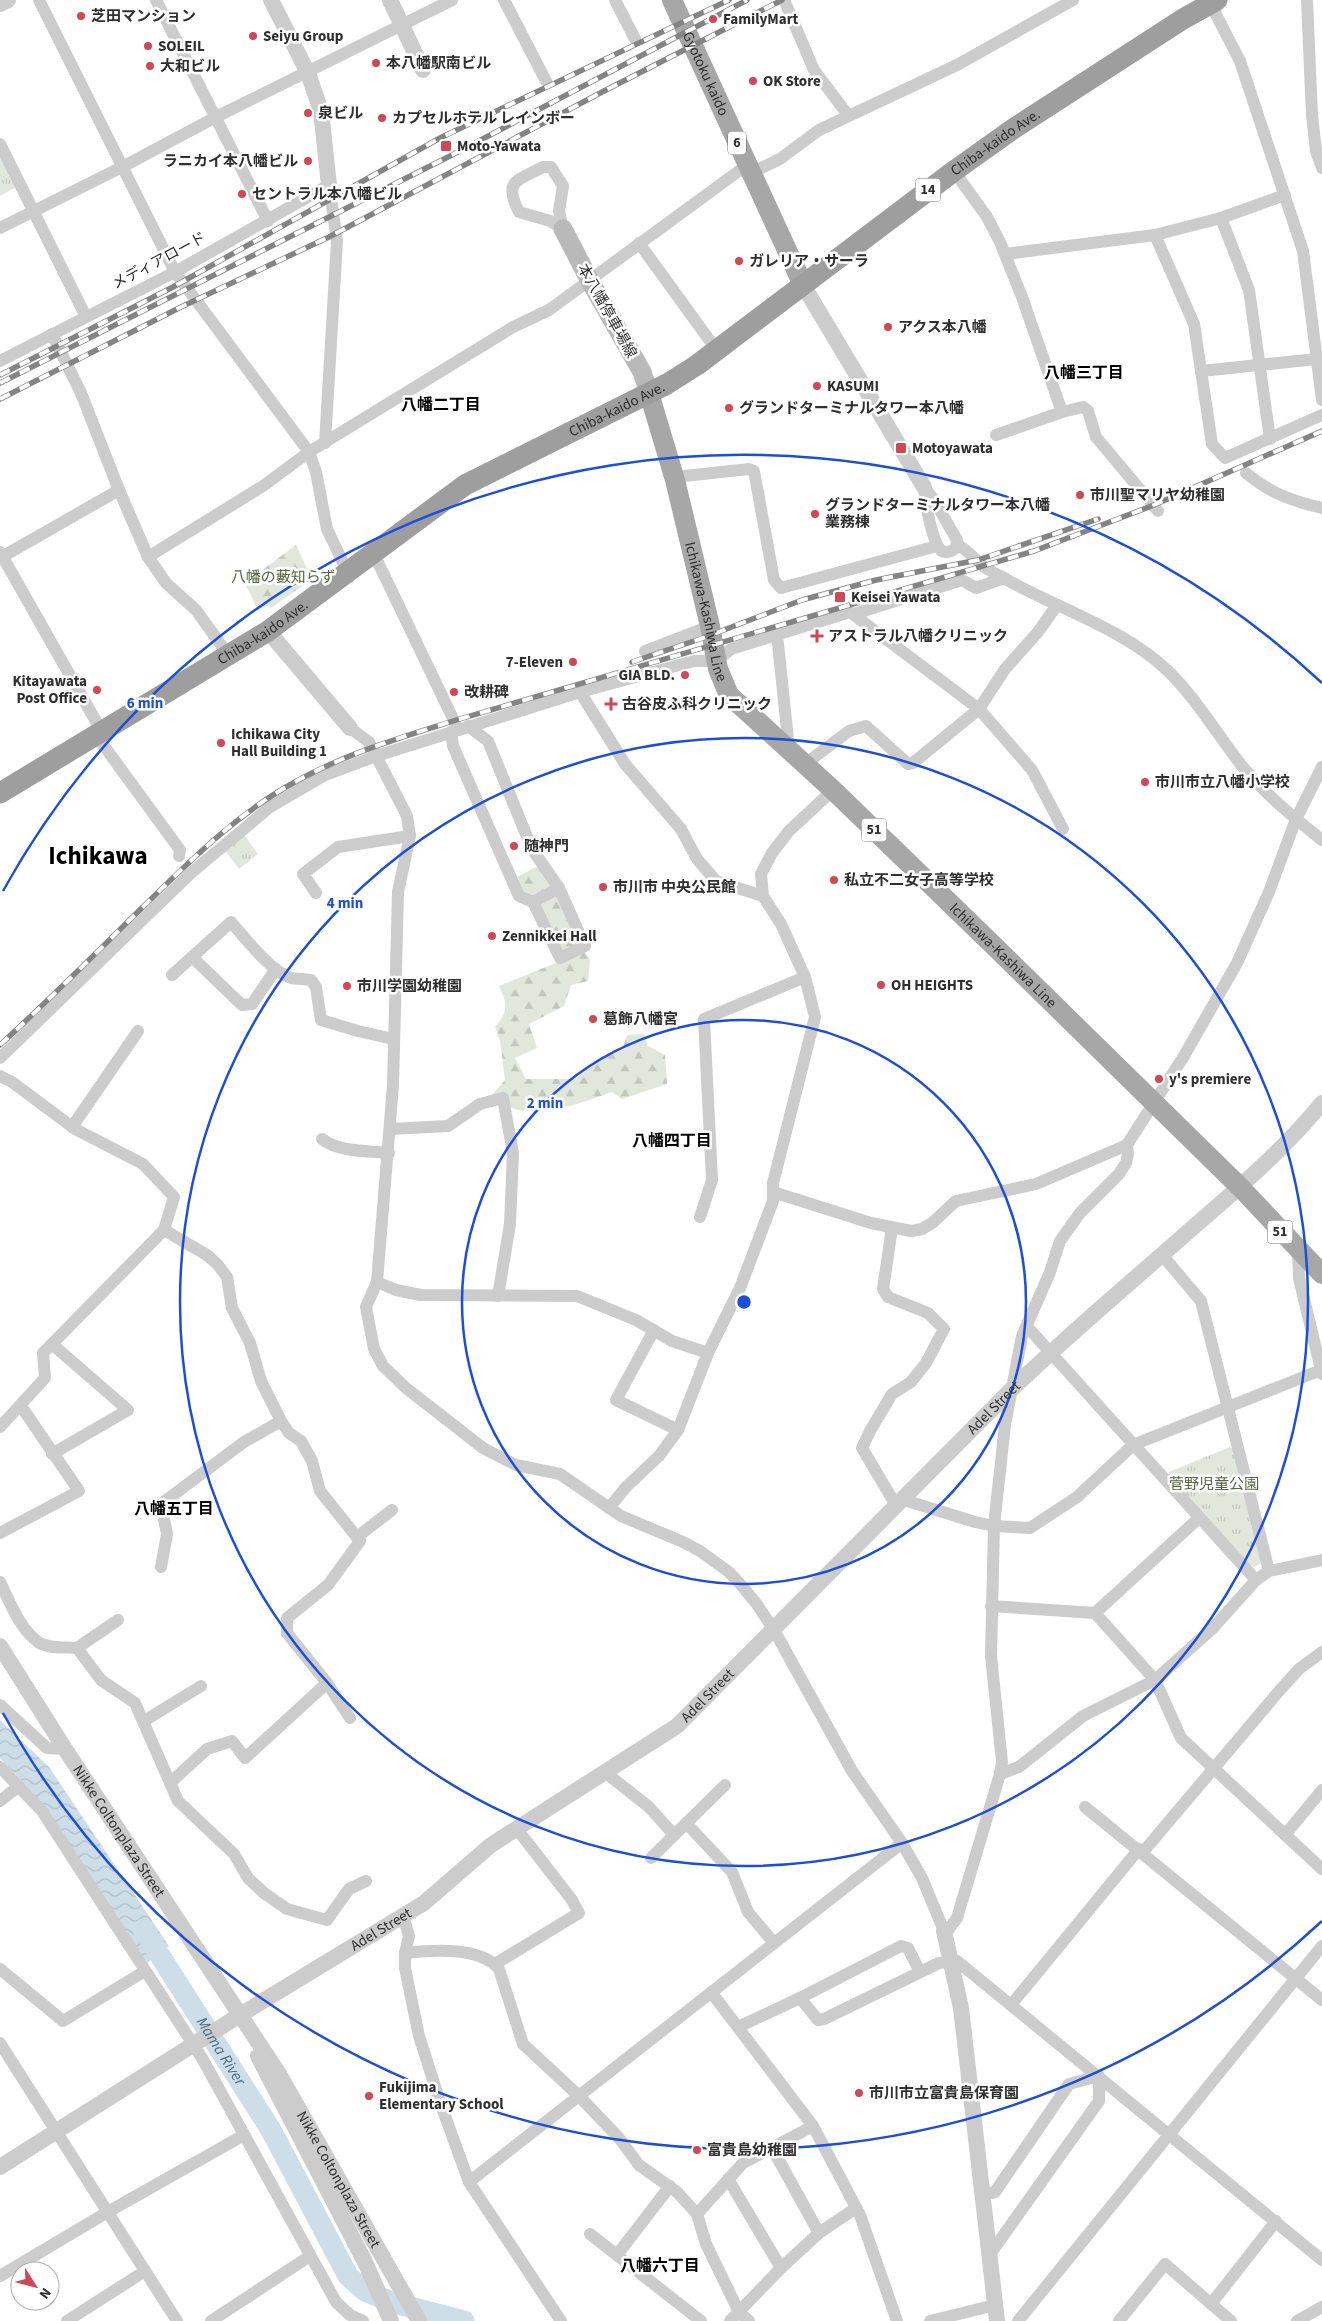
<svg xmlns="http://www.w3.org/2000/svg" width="1322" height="2321" font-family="'Source Sans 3','Noto Sans JP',sans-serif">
  <defs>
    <pattern id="grass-tufts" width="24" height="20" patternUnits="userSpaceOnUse" patternTransform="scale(1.25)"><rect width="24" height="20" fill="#e2e7dc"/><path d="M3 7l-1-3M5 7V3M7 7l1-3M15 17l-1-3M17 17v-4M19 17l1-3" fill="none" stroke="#c2c6bd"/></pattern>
    <pattern id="forest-firs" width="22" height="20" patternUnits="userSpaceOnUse" patternTransform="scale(1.25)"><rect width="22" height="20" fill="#e2e7dc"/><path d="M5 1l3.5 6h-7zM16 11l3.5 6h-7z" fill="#c2c6bd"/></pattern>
    <pattern id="water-waves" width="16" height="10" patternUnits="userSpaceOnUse" patternTransform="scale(1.25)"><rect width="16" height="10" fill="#cddee8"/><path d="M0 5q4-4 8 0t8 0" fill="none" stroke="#b0bfc7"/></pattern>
  </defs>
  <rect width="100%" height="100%" fill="#fff"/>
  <!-- grass -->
  <g fill="url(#grass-tufts)">
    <polygon points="1,158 16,187 0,196 0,159"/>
    <polygon points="243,833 258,854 239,869 223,848"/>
    <polygon points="1230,1447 1235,1449 1262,1560 1260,1564 1254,1567 1250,1565 1168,1475 1169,1472"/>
  </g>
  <!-- forest -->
  <g fill="url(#forest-firs)">
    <polygon points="296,545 312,579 271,608 269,605 258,610 245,583"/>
    <path d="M540,865L548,866L584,952L590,960L588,981L571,985L564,1006L529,1024L537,1048L515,1058L526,1079H576L594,1063L622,1050L627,1035L644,1034L648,1046L665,1055L667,1084L622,1099L612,1092C581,1103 544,1118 511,1108C504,1105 497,1100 491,1096L505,1080C502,1061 503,1045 495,1027C508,1011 508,1005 499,986L563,960L538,905L524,901L517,877Z"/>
  </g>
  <!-- water -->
  <polygon fill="url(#water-waves)" points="0,1720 49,1767 169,1946 147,1963 34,1794 0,1758"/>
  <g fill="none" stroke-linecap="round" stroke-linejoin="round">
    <!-- river -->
    <path stroke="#cddee8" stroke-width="21" id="s1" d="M143,1929L271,2130L348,2276L365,2291L394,2303L464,2321"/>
    <!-- minor -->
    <g stroke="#ccc" stroke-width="12">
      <polyline points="39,0 175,272 309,452 316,472 327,529 348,573"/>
      <polyline points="156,0 268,221"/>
      <polyline points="504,0 546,81"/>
      <polyline points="615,0 635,39"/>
      <polyline points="784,0 814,70 848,115"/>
      <polyline points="1307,0 1312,115 1316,151 1322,168"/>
      <polyline points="1210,3 1240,61 1303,251 1322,400"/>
      <polyline points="0,144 86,317"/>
      <path d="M543,167H551L563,186L559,211L563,229L550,221L519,212C503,180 517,181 543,167Z"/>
      <polyline points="954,171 987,217 1000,242 1022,297 1062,412"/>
      <polyline points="751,173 780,159 819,130 957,65 1073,0"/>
      <polyline points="1221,218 1249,290 1270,439"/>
      <polyline points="0,228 124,166 216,117 452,0"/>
      <polyline points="1155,235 1194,324 1212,444 1225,458 1322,415"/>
      <polyline points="639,243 710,341"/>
      <polyline points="1005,254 1155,235 1221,218 1285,195"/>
      <polyline points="52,334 81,393 119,490 148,557 166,583 196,610 229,656"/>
      <polyline points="0,361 175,272 329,185 337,241 325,443"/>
      <polyline points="1201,371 1317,359"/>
      <polyline points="996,435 1062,412 1083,407 1088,411 1096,437 1158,511"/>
      <path d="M1246,473C1270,493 1292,501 1322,508"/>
      <polyline points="675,477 749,469 754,471 774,580 781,588 937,546"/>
      <path d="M924,487L934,500L957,540L956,548C952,551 947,554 942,551C932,544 925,500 924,487Z"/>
      <path d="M957,544C968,551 974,558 983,566C991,572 1001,576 1009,581C1062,610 1123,629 1167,670C1196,698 1217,734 1242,766C1265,794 1293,817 1322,840"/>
      <polyline points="0,552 102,732"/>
      <polyline points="374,554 458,729"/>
      <polyline points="148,557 263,486 309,452 513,327 549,310 747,165"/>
      <polyline points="0,558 119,490"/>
      <polyline points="854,614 962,580 976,588 1004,578"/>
      <polyline points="777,634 789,749"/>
      <polyline points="645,651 710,626"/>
      <polyline points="580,692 625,764 681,829 697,859 716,881 763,896"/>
      <polyline points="350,728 369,742 407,816 410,836 398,892 393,1085 377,1282 366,1307 374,1349 383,1366 406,1388 483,1448 516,1465 560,1474 621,1516 683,1542 700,1551 729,1572 742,1586 756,1603 774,1630 852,1771 902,1843 922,1878 944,1931 949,1929 957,1918 1000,1774 1002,1762 991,1656 994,1526 1005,1425 1022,1336 1050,1272 1060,1241 1080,1213 1119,1174 1126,1163 1128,1154 1127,1145 1132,1137 1184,1056 1237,963 1269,892 1296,819 1322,767"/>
      <polyline points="451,732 453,746 519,896 533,902 560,958 585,946 559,888 532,849 488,741 468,726"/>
      <polyline points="96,735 180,850 179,856"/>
      <polyline points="805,764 849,731 866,726 908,764 913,763 979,709 1005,669 1038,632 1057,605"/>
      <polyline points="316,893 303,874 338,847 410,836"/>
      <polyline points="533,902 559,888"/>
      <polyline points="192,957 242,1005 252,1004 276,969"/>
      <path d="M172,975L231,922C245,938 271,972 291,978C297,979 305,979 311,980L316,987L321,1020L358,1031L393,1039"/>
      <polyline points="0,1058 191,873 270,807 323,776 376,756 580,692 694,661 716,661 731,649 850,612 979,709 1032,770 1063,829"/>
      <polyline points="0,1076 12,1082 75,1129 143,1164 174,1197 164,1230 43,1353 45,1378 0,1427"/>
      <polyline points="72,1127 138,1031"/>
      <polyline points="391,1129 448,1126 480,1104 503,1098 513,1153 510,1224 498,1296"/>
      <path d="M322,1139C338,1152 368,1151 389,1153"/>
      <polyline points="773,1192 871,1223 911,1231 922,1229 932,1223 956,1201 1036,1184 1127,1145"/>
      <polyline points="700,1217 712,1180 704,1019 805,977"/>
      <polyline points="892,1228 883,1289 888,1297 928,1313 944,1329 926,1363 911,1382 892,1394 870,1431 862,1448 897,1507"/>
      <polyline points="164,1230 207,1255 218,1265 227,1277 232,1308 250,1343 261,1381 281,1421 289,1433 301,1441 312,1461 320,1491 360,1541 328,1585 287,1618 287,1633 327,1683 350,1718"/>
      <polyline points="1298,1251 1299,1278 1322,1374"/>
      <polyline points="1162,1255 1201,1301 1269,1571"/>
      <polyline points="377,1282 396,1290 421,1295 577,1296 636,1320 672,1341 708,1353"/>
      <polyline points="1025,1329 1031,1331 1256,1580"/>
      <polyline points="654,1330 616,1400 678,1430"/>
      <polyline points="52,1344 128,1410 52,1454"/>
      <polyline points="904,1500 975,1522 994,1526 1030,1528 1077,1497 1133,1445 1321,1370"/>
      <polyline points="609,1508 626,1487 659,1456 678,1430 708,1353 740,1288 773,1201 773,1183 815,1017 805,977 781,924 763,896 761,874 772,853 789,831 833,790"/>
      <polyline points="0,1533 79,1491 21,1406"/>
      <polyline points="357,1537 392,1510"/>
      <polyline points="161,1567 167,1534 161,1504 244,1442 281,1421"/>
      <path d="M0,1582C10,1602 19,1628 38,1642C48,1649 65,1647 77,1648L101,1680L135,1703L178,1801L234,1854L248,1878L264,1893L287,1909L327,1920L349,1889L366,1881"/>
      <polyline points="991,1606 1095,1613 1199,1518"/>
      <polyline points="1095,1613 1155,1680 1181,1738 1322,1869"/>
      <polyline points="77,1648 118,1620"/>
      <polyline points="0,1705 47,1748 65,1749"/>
      <polyline points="144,1721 201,1686"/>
      <polyline points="0,1767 42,1811 202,2058 336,2302 350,2315 363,2321"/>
      <polyline points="606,1773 649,1807 674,1835"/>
      <polyline points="1000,1774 1019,1767 1083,1716 1155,1680 1213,1628 1256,1580 1269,1571 1322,1560"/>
      <polyline points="170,1783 207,1749 232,1741 245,1758 327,1683"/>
      <polyline points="0,1801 19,1786"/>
      <polyline points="1085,1807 1322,2000"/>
      <polyline points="686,1823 732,1872 748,1912 774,1943"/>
      <polyline points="1285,1835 1322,1790"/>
      <polyline points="1143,1852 1280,1690 1299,1669 1322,1652"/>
      <polyline points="651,1858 725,1785"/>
      <polyline points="403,1916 409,1936 405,1953 405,1968 419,2036 441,2105 469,2182 561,2321"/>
      <path d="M405,1953C432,1950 480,1946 499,1969L523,2044L579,2096L619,2138L639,2165L677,2192L697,2214L706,2244L739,2312L749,2321"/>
      <polyline points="495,1964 579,1913 572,1900 517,1829"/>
      <polyline points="0,1969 63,2021 145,1971"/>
      <polyline points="711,1992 813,2126 860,2215 897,2321"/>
      <polyline points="800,1998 901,1946 908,1948 920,1972"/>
      <polyline points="1011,2005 1139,1849"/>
      <polyline points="738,2027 800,1998 818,2020 824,2019 939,1963 957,1961 1322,2260"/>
      <polyline points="0,2043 177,2321"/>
      <polyline points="772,2148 819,2233"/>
      <polyline points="728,2179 781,2268"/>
      <polyline points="469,2182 902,1843"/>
      <polyline points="982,2196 995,2192 1069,2084 1099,2076 1099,2101 988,2257"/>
      <polyline points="697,2214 743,2163 813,2126"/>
      <polyline points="590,2234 701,2321"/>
      <polyline points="617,2255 670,2186"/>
      <polyline points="0,2276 106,2213 244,2135"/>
      <polyline points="1211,2304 1276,2221"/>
      <polyline points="67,2321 145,2271"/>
      <polyline points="211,2321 310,2256"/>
      <polyline points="730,2321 781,2268 819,2233 856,2208"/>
      <polyline points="930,2321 995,2305"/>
      <polyline points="1018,2321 1322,1946"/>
      <polyline points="1119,2321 1165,2264 1231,2321"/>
      <polyline points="1297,2321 1322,2307"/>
    </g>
    <!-- tertiary -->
    <g stroke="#ccc" stroke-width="16">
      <polyline points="271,0 308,73 321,111 329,185"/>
      <polyline points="390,0 423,70"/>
      <polyline points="0,4 8,0"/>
      <polyline points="803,285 924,487"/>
      <polyline points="268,631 350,728"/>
      <path id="s2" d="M0,1646L65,1749L279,2074L419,2321"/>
      <polyline points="944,1931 961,2008 997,2321"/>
      <polyline points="258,2056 365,2262 391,2321"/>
      <path id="s3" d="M0,2167L240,2015L424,1903L491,1845L677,1726L1013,1388C1072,1331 1135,1279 1197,1224C1241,1186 1285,1148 1322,1103"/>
    </g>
    <!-- secondary -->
    <polyline stroke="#b9b9b9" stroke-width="19" points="563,229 590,281 642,372 649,393"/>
    <!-- primary -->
    <g stroke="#a7a7a7" stroke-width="20">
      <path id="s4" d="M672,0L803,285"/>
      <path id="s5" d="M649,393L675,480L710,626L718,669L729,695L833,790L991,943L1240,1187L1322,1274"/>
    </g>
    <!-- trunk -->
    <path stroke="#9e9e9e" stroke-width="21" id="s6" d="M0,793L268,631L465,485L667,384L697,365L954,171L1013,129L1183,19L1217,0"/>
    <!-- rail casing -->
    <g stroke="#848484" stroke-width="5.5">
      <g id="rail">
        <polyline points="0,375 173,287 440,138 729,0"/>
        <polyline points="0,383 452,155 747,0"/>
        <polyline points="0,399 181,307 329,237 604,91 782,0"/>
        <polyline points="632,662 703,638 802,600 876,580 978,560 1098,519"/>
        <path d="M0,1045C50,999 98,951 147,903C192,859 238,813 295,782C345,754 399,738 453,721L1034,551L1154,505L1322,431"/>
      </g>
    </g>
    <!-- rail -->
    <use href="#rail" stroke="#fff" stroke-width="4" stroke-dasharray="11" stroke-linecap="butt"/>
  </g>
  <!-- distance rings -->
  <g fill="none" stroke="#1d4ed8" stroke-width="2.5">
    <circle cx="744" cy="1302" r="282"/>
    <circle cx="744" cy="1302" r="564"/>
    <path d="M1322 1921A847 847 0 0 1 3 1713M3 891A847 847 0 0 1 1322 683"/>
  </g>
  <!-- markers -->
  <g fill="#d04755" stroke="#fff" stroke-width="2">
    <circle cx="81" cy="16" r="5"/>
    <circle cx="713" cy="19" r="5"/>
    <circle cx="253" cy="36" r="5"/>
    <circle cx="148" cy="46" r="5"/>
    <circle cx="376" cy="63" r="5"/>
    <circle cx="150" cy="66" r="5"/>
    <circle cx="753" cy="81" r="5"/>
    <circle cx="308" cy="113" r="5"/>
    <circle cx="382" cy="118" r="5"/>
    <rect x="440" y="140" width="12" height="12" rx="2.5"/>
    <circle cx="308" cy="161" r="5"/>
    <circle cx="242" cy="194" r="5"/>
    <circle cx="739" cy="261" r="5"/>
    <circle cx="888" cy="327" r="5"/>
    <circle cx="817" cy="386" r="5"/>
    <circle cx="729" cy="408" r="5"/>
    <rect x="895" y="442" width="12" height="12" rx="2.5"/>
    <circle cx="1080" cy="495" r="5"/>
    <circle cx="815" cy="514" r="5"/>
    <rect x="834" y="591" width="12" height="12" rx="2.5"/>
    <path d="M814.5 628.5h5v5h5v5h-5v5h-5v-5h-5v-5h5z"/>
    <circle cx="573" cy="662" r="5"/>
    <circle cx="685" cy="675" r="5"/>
    <circle cx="97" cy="690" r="5"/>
    <circle cx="454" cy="692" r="5"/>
    <path d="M608.5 696.5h5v5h5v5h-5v5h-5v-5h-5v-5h5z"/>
    <circle cx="221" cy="743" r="5"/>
    <circle cx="1145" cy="782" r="5"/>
    <circle cx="514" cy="846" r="5"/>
    <circle cx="834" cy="880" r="5"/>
    <circle cx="603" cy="887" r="5"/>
    <circle cx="492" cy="936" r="5"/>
    <circle cx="881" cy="985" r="5"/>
    <circle cx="347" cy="986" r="5"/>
    <circle cx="593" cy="1019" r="5"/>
    <circle cx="1159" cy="1079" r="5"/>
    <circle cx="859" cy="2093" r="5"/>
    <circle cx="369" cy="2096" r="5"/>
    <circle cx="697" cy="2150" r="5"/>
  </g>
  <g text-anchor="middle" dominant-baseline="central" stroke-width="5" stroke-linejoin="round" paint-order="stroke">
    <!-- shield labels -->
    <g fill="#fff" stroke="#6d6d6d" stroke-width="1">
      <rect x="728" y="131.5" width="18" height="23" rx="4"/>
      <rect x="915.5" y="178.5" width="25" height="23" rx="4"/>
      <rect x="861.5" y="818.5" width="25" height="23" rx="4"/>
      <rect x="1267.5" y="1220.5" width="25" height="23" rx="4"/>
    </g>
    <g font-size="14" font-weight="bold" fill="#2f2f2f">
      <text x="737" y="143">6</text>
      <text x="928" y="190">14</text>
      <text x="874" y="830">51</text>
      <text x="1280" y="1232">51</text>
    </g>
    <!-- poi labels -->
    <g font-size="15" font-weight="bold" fill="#2f2f2f" stroke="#fff" text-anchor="start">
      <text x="91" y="16">芝田マンション</text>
      <text x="723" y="19">FamilyMart</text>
      <text x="263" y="36">Seiyu Group</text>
      <text x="158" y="46">SOLEIL</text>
      <text x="386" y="63">本八幡駅南ビル</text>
      <text x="160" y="66">大和ビル</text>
      <text x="763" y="81">OK Store</text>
      <text x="318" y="113">泉ビル</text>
      <text x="392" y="118">カプセルホテル レインボー</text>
      <text x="457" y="146">Moto-Yawata</text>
      <text x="298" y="161" text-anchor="end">ラニカイ本八幡ビル</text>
      <text x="252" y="194">セントラル本八幡ビル</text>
      <text x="749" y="261">ガレリア・サーラ</text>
      <text x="898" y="327">アクス本八幡</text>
      <text x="827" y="386">KASUMI</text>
      <text x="739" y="408">グランドターミナルタワー本八幡</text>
      <text x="912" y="448">Motoyawata</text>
      <text x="1090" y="495">市川聖マリヤ幼稚園</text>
      <text x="825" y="505">グランドターミナルタワー本八幡<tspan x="825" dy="17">業務棟</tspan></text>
      <text x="851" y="597">Keisei Yawata</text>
      <text x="828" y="636">アストラル八幡クリニック</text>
      <text x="563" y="662" text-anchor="end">7-Eleven</text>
      <text x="675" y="675" text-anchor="end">GIA BLD.</text>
      <text x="87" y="681" text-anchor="end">Kitayawata<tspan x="87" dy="17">Post Office</tspan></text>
      <text x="464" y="692">改耕碑</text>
      <text x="622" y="704">古谷皮ふ科クリニック</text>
      <text x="231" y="734">Ichikawa City<tspan x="231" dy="17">Hall Building 1</tspan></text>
      <text x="1155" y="782">市川市立八幡小学校</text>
      <text x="524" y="846">随神門</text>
      <text x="844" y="880">私立不二女子高等学校</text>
      <text x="613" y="887">市川市 中央公民館</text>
      <text x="502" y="936">Zennikkei Hall</text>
      <text x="891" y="985">OH HEIGHTS</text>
      <text x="357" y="986">市川学園幼稚園</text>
      <text x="603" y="1019">葛飾八幡宮</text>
      <text x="1169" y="1079">y's premiere</text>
      <text x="379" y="2087">Fukijima<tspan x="379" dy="17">Elementary School</tspan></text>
      <text x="869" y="2093">市川市立富貴島保育園</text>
      <text x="707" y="2150">富貴島幼稚園</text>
    </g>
    <!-- street labels -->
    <g font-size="15" fill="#2f2f2f" stroke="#fff">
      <text stroke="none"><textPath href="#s4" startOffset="81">Gyotoku kaido</textPath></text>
      <text stroke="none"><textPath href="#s6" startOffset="1192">Chiba-kaido Ave.</textPath></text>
      <text transform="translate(159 261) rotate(-28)">メディアロード</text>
      <text transform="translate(607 311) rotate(61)">本八幡停車場線</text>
      <text stroke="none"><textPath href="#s6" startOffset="728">Chiba-kaido Ave.</textPath></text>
      <text stroke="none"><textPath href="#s5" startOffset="226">Ichikawa-Kashiwa Line</textPath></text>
      <text stroke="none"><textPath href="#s6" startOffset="308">Chiba-kaido Ave.</textPath></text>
      <text stroke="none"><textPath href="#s5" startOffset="691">Ichikawa-Kashiwa Line</textPath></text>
      <text stroke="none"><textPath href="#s3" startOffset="1258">Adel Street</textPath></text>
      <text stroke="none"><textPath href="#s3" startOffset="852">Adel Street</textPath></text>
      <text stroke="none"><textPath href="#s2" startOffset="220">Nikke Coltonplaza Street</textPath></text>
      <text stroke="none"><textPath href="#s3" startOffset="449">Adel Street</textPath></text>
      <text stroke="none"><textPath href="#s2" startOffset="632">Nikke Coltonplaza Street</textPath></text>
    </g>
    <!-- park labels -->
    <g font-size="15" fill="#536542" stroke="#fff">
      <text x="283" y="577">八幡の藪知らず</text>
      <text x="1214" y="1484">菅野児童公園</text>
    </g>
    <!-- neighbourhood labels -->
    <g font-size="16" font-weight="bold" fill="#000" stroke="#fff">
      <text x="1084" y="373">八幡三丁目</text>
      <text x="441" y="405">八幡二丁目</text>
      <text x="672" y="1141">八幡四丁目</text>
      <text x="174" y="1509">八幡五丁目</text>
      <text x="660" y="2266">八幡六丁目</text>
    </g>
    <!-- water labels -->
    <g font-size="16" font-style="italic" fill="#477087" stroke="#fff">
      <text stroke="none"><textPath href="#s1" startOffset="145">Mama River</textPath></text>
    </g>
    <!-- town labels -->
    <g font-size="25" font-weight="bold" fill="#000" stroke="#fff">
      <text x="98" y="856">Ichikawa</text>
    </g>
  </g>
  <circle cx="744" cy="1302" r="8" fill="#1d4ed8" stroke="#fff" stroke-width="2.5"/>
  <g font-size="15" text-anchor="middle" font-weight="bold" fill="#1d4ed8" stroke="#fff" stroke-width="5" stroke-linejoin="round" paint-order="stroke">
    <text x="145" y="708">6 min</text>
    <text x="345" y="908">4 min</text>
    <text x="545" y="1108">2 min</text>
  </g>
  <!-- north arrow -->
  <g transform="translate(35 2286) rotate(126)"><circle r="24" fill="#ffffff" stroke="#acacac"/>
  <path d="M0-4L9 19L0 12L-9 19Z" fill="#d04755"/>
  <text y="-8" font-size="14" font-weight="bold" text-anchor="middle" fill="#2f2f2f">N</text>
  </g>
</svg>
